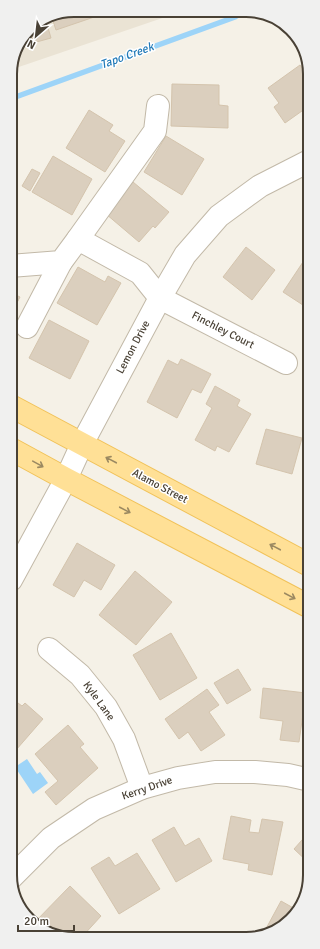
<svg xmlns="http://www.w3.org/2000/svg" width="320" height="949" font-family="Signika,sans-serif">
  <rect width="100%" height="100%" fill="#f5f1e7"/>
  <!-- residential -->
  <polygon fill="#eae3d4" points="74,10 183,11 10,70 32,26"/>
  <!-- water -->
  <polygon fill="#9dd4f8" points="27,759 37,774 40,772 48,783 33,794 15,767"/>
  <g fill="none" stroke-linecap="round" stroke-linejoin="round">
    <!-- stream -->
    <polyline stroke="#9dd4f8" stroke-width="5.5" points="10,99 235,17 244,11"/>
  </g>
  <!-- building -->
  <g fill="#dbcfbe" stroke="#d4c4ad">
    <polygon points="74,10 102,10 103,14 56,30 52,18"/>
    <polygon points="46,21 51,38 22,46 32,26"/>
    <polygon points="300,65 309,78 309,106 285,123 274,107 279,103 268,88"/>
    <polygon points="172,84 219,85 219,105 228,106 228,128 171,126"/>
    <polygon points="89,110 113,125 109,131 125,141 105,172 66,148"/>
    <polygon points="166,136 204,159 182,195 144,172"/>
    <polygon points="53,156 92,179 72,215 32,192"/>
    <polygon points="32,169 40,173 30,191 22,186"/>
    <polygon points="133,182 169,212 155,228 153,226 139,242 106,214"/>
    <polygon points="246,247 275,270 252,300 223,277"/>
    <polygon points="303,262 309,266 309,309 283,292"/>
    <polygon points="78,267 105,282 108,276 121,283 97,325 57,303"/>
    <polygon points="10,292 20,297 10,316"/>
    <polygon points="49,320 89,341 70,379 29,358"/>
    <polygon points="181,359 211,374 201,393 192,389 177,418 147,402 168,360 178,365"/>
    <polygon points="215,386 240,400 237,406 251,414 229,452 217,446 215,451 195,440 212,408 206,404"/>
    <polygon points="266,429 302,438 292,474 256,464"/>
    <polygon points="77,543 115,565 101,590 84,580 74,597 53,585"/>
    <polygon points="135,571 172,602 136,645 99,615"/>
    <polygon points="171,633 197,678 160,700 133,655"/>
    <polygon points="238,669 251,690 227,704 214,683"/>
    <polygon points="263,688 306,693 299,742 280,740 283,721 260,718"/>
    <polygon points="207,689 219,705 209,712 225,735 201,751 188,732 179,739 165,719"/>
    <polygon points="14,700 22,706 25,703 43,719 16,750 11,745 11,703"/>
    <polygon points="68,725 84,744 80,747 98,768 56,805 45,792 58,781 35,754"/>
    <polygon points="11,787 17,793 11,800"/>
    <polygon points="231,816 251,820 249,832 259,833 262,819 283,822 272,875 248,870 249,864 223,859"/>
    <polygon points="174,827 185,846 199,838 212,861 176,882 152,840"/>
    <polygon points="310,831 310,864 294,849"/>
    <polygon points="137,853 160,889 119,914 91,868 109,857 115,866"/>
    <polygon points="70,886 101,916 81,938 61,938 34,923"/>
    <polygon points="281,901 297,910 294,917 262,936"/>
  </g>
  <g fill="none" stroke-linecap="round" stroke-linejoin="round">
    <!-- minor casing -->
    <g stroke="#c2b9a8" stroke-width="24">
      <g id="minor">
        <polyline points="78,239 155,131 158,106"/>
        <polyline points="10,266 61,262 78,239 140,273 160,298 286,363"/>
        <polyline points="27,327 61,262"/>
        <polyline points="11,580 66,479 82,444 160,298 185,255 219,216 260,186 309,161"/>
        <polyline points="49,649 80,675 106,707 124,739 142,788"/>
        <polyline points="11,878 51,838 94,809 142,788 178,778 215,772 255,772 288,775 310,780"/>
      </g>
    </g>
    <!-- major casing -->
    <g stroke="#f1c259" stroke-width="24">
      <g id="major">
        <polyline points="11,406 309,565"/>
        <polyline points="11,449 66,479 310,607"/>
      </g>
    </g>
    <!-- minor -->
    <use href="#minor" stroke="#fff" stroke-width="22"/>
    <!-- major -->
    <use href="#major" stroke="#ffe096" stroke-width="22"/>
  </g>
  <!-- one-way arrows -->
  <defs><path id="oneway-shaft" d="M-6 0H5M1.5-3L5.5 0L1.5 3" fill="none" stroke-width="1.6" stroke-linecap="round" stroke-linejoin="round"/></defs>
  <g stroke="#9b8961">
    <use href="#oneway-shaft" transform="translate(111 460) rotate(-152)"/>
    <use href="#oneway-shaft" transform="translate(38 464) rotate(29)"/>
    <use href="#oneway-shaft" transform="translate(125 510) rotate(28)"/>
    <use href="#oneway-shaft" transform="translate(275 547) rotate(-152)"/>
    <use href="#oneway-shaft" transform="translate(290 596) rotate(28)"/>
  </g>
  <g text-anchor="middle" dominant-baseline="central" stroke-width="3" stroke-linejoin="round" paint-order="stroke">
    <!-- street labels -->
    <g font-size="11" fill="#494135" stroke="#fff">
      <text transform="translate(223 330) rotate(27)">Finchley Court</text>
      <text transform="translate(133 347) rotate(-62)">Lemon Drive</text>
      <text transform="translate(160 486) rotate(28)">Alamo Street</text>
      <text transform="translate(99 701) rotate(54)">Kyle Lane</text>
      <text transform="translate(147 788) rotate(-19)">Kerry Drive</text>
    </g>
    <!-- water labels -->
    <g font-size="12" font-style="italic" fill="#217ab8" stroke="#fff">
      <text transform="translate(127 56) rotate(-20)">Tapo Creek</text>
    </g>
  </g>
  <!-- crop -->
  <path d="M0 0H320V949H0ZM74 17H246A57 57 0 0 1 303 74V875A57 57 0 0 1 246 932H74A57 57 0 0 1 17 875V74A57 57 0 0 1 74 17Z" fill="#f0f0ef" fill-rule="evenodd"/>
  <path fill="none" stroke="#494135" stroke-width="2" d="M74 17H246A57 57 0 0 1 303 74V875A57 57 0 0 1 246 932H74A57 57 0 0 1 17 875V74A57 57 0 0 1 74 17Z"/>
  <!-- north arrow -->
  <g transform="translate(36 36) rotate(208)" stroke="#ffffff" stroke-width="3" paint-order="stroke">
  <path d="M0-3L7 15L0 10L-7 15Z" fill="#494135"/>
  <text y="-6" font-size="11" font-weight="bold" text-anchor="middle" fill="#494135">N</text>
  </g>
  <!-- scale -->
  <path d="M18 925v6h56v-6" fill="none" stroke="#494135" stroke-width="2"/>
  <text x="24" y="925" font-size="12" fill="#494135" stroke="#ffffff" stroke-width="3" paint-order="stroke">20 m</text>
</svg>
